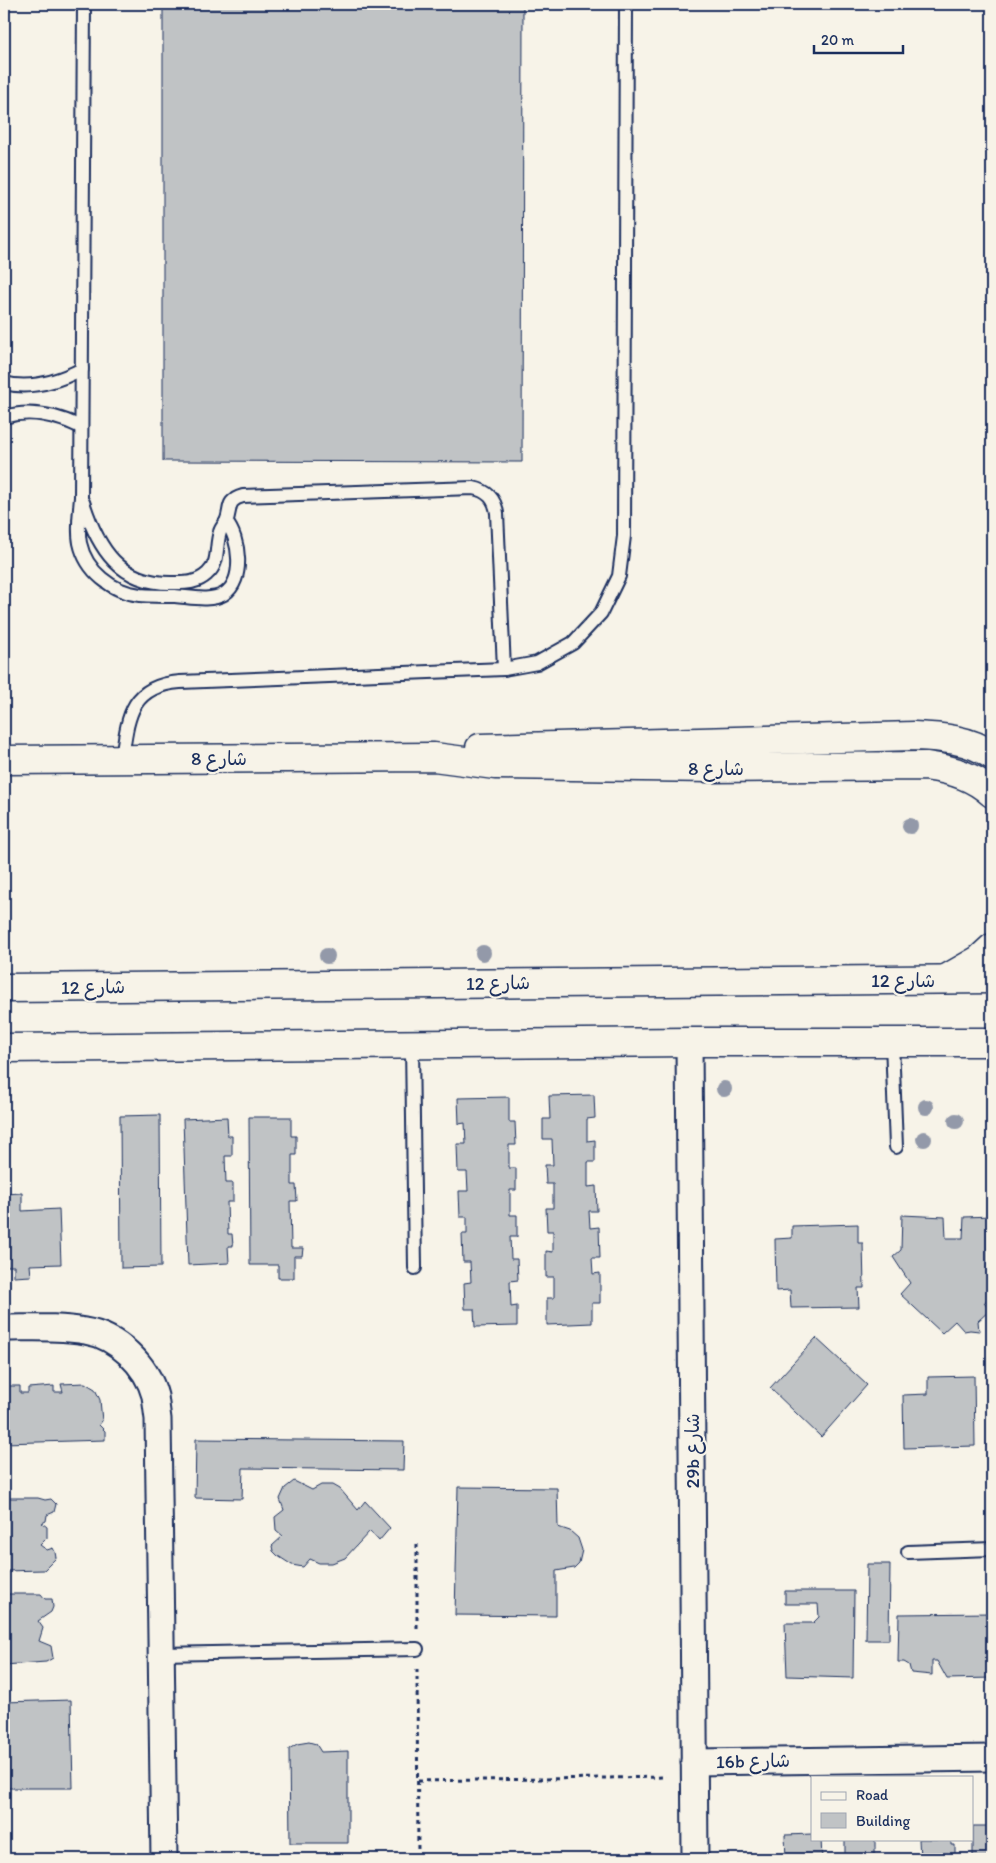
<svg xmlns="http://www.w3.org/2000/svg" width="996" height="1863" font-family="Itim,'Playpen Sans Arabic',sans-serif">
  <rect width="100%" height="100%" fill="#f7f3e8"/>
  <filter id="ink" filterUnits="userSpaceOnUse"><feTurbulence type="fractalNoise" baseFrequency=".02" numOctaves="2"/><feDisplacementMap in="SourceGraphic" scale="10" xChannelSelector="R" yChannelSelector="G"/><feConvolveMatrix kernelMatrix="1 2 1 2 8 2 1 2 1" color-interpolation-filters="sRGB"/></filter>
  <g filter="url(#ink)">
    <!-- building -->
    <g fill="#c0c3c5" stroke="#1b2f5e">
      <polygon points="163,4 523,4 522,462 163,461"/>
      <polygon points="594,1095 595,1118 587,1119 587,1141 595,1140 595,1162 588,1162 588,1187 596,1186 597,1211 589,1211 590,1228 599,1227 600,1258 592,1258 593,1274 600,1273 600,1303 592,1303 592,1323 547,1325 547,1298 554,1298 554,1277 546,1277 546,1251 553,1252 553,1231 547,1231 546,1208 553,1208 553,1184 546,1184 545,1165 553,1165 552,1139 543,1139 543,1119 550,1119 549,1096"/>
      <polygon points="509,1097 509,1122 515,1122 516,1145 509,1145 509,1168 516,1168 516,1190 510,1190 510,1215 517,1215 517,1237 510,1237 511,1259 517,1259 518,1280 510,1281 511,1307 517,1306 517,1326 475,1327 474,1309 465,1309 464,1283 471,1282 470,1262 463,1262 462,1234 467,1234 467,1217 460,1217 459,1191 468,1191 467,1172 458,1172 457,1144 466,1144 465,1123 459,1124 458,1098"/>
      <polygon points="160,1115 161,1267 121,1268 120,1116"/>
      <polygon points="227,1117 228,1136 232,1136 232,1156 225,1156 226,1183 233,1183 233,1202 227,1202 228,1234 232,1234 233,1246 228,1246 229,1263 188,1265 183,1119"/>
      <polygon points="249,1117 291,1117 291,1136 296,1136 296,1155 292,1155 292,1185 296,1185 297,1201 290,1201 291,1248 303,1248 302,1256 294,1256 294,1278 278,1278 278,1265 250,1265"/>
      <polygon points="22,1193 22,1211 59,1209 61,1264 30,1265 31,1276 14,1277 14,1266 4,1266 4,1194"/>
      <polygon points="902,1215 945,1217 946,1238 963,1238 964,1217 992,1216 992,1294 984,1303 990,1310 978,1321 979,1331 970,1330 964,1331 955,1321 942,1333 900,1294 910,1283 893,1257 901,1250"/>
      <polygon points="858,1224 858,1243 863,1243 864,1288 858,1288 859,1307 791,1308 790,1290 776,1291 775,1239 792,1238 792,1226"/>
      <polygon points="816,1338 867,1385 821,1437 770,1388"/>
      <polygon points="974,1376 975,1446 904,1448 903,1395 928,1394 928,1377"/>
      <polygon points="85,1383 95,1389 100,1400 102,1421 99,1425 105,1431 105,1440 4,1443 4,1386 20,1386 20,1393 28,1393 28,1388 54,1386 54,1392 63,1392 61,1384"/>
      <polygon points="196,1439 404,1441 403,1470 243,1468 242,1499 195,1498"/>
      <polygon points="294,1481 312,1490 321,1485 333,1485 340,1489 358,1510 365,1501 390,1528 379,1541 370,1531 345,1558 332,1563 319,1563 310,1559 303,1567 292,1565 278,1556 273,1551 272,1546 283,1536 276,1530 275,1517 284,1510 280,1499 285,1488"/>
      <polygon points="458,1487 557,1488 558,1527 570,1531 578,1538 582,1550 579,1563 574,1568 556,1571 556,1616 455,1615"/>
      <polygon points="4,1498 38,1498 45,1500 51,1499 56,1504 54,1512 47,1515 46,1521 42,1523 47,1527 47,1538 40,1545 47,1550 53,1548 55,1552 56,1558 44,1570 4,1571"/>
      <polygon points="867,1564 890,1564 889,1640 866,1640"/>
      <polygon points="785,1591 854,1591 853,1678 787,1676 785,1623 813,1623 819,1617 818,1604 785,1604"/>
      <polygon points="4,1594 41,1594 45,1599 52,1599 53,1607 51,1612 38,1621 43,1628 39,1641 51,1646 53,1658 46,1662 4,1665"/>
      <polygon points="992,1613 992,1678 947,1679 937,1661 932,1661 932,1675 911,1673 909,1665 904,1662 898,1662 899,1614"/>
      <polygon points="71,1700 73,1788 4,1788 6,1779 7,1717 4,1702"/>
      <polygon points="309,1742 316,1744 321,1752 348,1751 348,1843 290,1843 289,1749 297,1744"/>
      <rect x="973" y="1826" width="19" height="33"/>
      <polygon points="812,1834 812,1839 821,1839 822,1859 786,1859 785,1835"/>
      <rect x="845" y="1839" width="30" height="20"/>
      <polygon points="919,1839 951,1839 951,1845 955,1845 955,1859 920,1859"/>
    </g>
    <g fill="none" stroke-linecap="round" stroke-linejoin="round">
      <!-- service casing -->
      <g stroke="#1b2f5e" stroke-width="16">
        <g id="service">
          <path d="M84,4L81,497C80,512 77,528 80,543C86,571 112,592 140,595C152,596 163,596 175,596C190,597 210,602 224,594C245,581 240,538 226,522"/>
          <path d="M4,383C31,390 57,382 82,369"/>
          <path d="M4,417C31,409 56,415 81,427"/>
          <path d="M83,502C98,549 120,585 175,583C187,583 197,583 207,574C220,563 215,547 220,532C221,528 224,525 226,522C232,509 225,501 243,496L473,488C488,491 495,499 497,513L504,669"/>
          <path d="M122,758C128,717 130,686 180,682L504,669L537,663L573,643L601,613L619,576L624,536L626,4"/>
          <polyline points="892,1042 896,1147"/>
          <polyline points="412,1044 415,1268"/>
          <polyline points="908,1552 992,1549"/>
          <polyline points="161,1654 417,1649"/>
        </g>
      </g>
      <!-- minor casing -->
      <g stroke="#1b2f5e" stroke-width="29">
        <g id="minor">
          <polyline points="689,1042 695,1859"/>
          <path d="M4,1328C31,1328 58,1326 85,1331C117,1336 147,1365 155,1396C156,1404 157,1412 158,1419L164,1859"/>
          <polyline points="694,1762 992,1758"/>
        </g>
      </g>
      <!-- tertiary casing -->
      <g stroke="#1b2f5e" stroke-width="31">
        <g id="tertiary">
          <path d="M480,748L914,736C941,737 969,739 992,755"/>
          <path d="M4,760L434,757L495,765L712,768L926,766C950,769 974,776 992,793"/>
          <polyline points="946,979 979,960 992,948"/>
          <polyline points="4,988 992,979"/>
          <polyline points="4,1048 689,1042 992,1042"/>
        </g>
      </g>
      <!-- path -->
      <g stroke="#1b2f5e" stroke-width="3" stroke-dasharray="4 4" stroke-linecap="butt">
        <polyline points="417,1628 417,1544"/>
        <polyline points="417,1669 418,1859"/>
        <polyline points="418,1781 666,1777"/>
      </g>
      <!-- service -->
      <use href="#service" stroke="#f7f3e8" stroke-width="12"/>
      <!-- minor -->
      <use href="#minor" stroke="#f7f3e8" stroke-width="25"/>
      <!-- tertiary -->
      <use href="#tertiary" stroke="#f7f3e8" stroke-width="28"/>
    </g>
    <!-- trees -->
    <g fill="#9399a9">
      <circle cx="910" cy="826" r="8"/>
      <circle cx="483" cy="953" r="8"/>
      <circle cx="327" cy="956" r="8"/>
      <circle cx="724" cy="1089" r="8"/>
      <circle cx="926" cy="1107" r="8"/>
      <circle cx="956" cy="1121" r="8"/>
      <circle cx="924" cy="1139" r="8"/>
    </g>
  </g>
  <g text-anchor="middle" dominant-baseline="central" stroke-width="4.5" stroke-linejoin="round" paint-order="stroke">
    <!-- street labels -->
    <g font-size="19" fill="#1b2f5e" stroke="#f7f3e8">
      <text x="219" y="758">شارع 8</text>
      <text x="716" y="768">شارع 8</text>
      <text x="903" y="980">شارع 12</text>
      <text transform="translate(498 983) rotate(-1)">شارع 12</text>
      <text transform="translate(93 987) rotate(-1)">شارع 12</text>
      <text transform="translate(692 1451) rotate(-90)">29b شارع</text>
      <text transform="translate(753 1761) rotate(-1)">16b شارع</text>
    </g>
  </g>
  <!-- margin -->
  <rect width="996" height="1863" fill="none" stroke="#f7f3e8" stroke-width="20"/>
  <rect x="10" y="10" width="976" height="1843" fill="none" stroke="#1b2f5e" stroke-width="2" filter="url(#ink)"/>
  <!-- legend -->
  <rect x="811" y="1776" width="162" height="65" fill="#f7f3e8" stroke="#9fa5b1"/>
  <rect x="821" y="1792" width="25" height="8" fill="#f7f3e8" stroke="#9fa5b1"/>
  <text x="856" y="1800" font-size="15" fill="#1b2f5e">Road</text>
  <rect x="821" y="1813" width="25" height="15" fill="#c0c3c5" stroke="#9fa5b1"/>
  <text x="856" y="1826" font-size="15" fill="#1b2f5e">Building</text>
  <!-- scale -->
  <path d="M814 45v8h89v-8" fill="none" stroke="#1b2f5e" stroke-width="2.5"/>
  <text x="821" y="45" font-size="15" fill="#1b2f5e" stroke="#f7f3e8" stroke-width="4" paint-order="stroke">20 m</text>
</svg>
